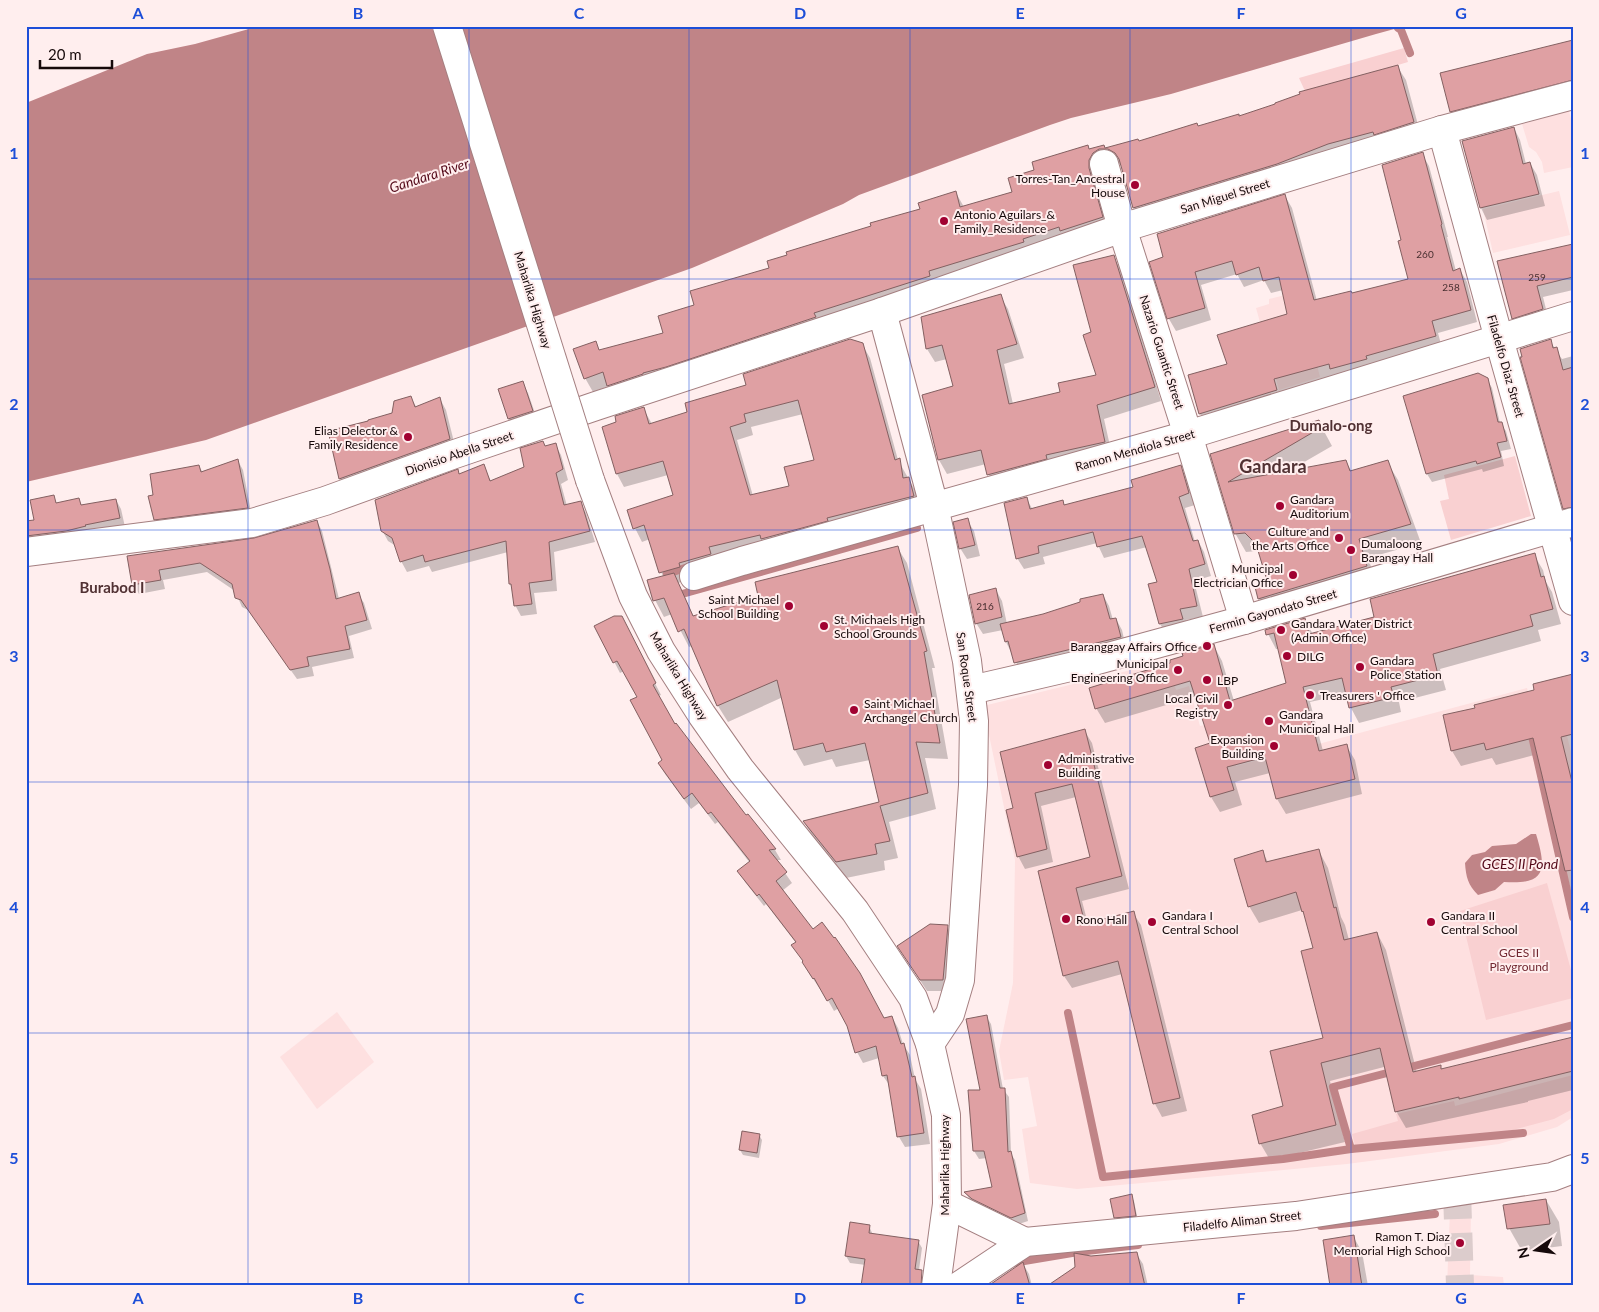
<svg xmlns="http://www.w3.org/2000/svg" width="1599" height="1312" font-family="Lato,sans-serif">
  <rect width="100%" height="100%" fill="#fee"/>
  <!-- built -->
  <g fill="#fee0e0">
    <polygon points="1569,111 1573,127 1573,167 1544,173 1542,162 1536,152 1529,147 1522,124"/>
    <polygon points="1559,191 1570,235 1493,253 1483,209"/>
    <polygon points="1298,292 1320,377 1279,390 1256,308 1269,304 1269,299"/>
    <polygon points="1168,661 1176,690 1189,686 1200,726 1221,721 1236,766 1527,688 1536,721 1562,716 1573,760 1573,1117 1557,1127 1499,1144 1347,1164 1077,1189 1030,1183 1022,1129 1037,1126 1028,1077 1004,1080 999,1051 1013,983 1015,860 983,706"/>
    <polygon points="337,1012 374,1062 317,1109 280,1057"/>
    <polygon points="1471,1210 1470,1275 1503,1277 1504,1286 1447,1286 1450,1211"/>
  </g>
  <!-- green -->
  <g fill="#f9d0d1">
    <polygon points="1404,48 1408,62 1398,65 1305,91 1299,78"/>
    <polygon points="1515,456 1531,516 1451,540 1440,501 1449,499 1444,475"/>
    <polygon points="1547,883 1573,977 1573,998 1486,1020 1460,911"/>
    <polygon points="1573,1075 1573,1109 1554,1119 1509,1131 1355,1145 1352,1134 1398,1121 1396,1114 1454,1101 1455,1106"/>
  </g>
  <!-- water -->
  <g fill="#c08487">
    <polygon points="260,26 1413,26 1404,29 1398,28 1376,34 1171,94 1071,118 1050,125 859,195 843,204 692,268 206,440 26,482 26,103 147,54 195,44"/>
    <path d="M1531,834H1536C1547,870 1546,885 1504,882L1495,890L1478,895C1468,885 1466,877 1465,863L1472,855L1485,852L1492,846L1516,844Z"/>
  </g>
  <!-- shadow -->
  <g fill="#0003" fill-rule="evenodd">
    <polygon points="1573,41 1573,92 1458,123 1451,111"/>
    <polygon points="1397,66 1406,80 1421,136 1142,222 1134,208 1122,165 1117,163 1110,232 616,399 609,386 593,392 585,378 595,342 600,351 664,334 696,306 771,269 873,227 922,209 956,193 964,207 1013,192 1090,150 1103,146 1105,150 1138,140 1139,143 1239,117"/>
    <polygon points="1514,128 1520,140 1526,164 1530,163 1537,175 1545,206 1487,220 1481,208 1464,142"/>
    <polygon points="1422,154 1429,166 1448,237 1447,237 1456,271 1460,270 1467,282 1477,322 1438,333 1442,348 1280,392 1283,403 1207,426 1200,414 1189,376 1228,365 1289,315 1283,290 1271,293 1264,280 1244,287 1237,274 1201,285 1211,320 1176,331 1169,319 1151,263 1165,258 1285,196 1292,208 1317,301 1352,295 1409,280 1403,241"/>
    <polygon points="1573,245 1573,290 1543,297 1549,321 1520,330 1513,318 1499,262"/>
    <polygon points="1113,256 1121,270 1161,401 1104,419 1112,455 996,488 989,475 986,464 947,474 939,460 924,396 955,387 947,359 935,362 927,349 1000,296 1008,309 1024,358 1004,364 1013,404 1061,393 1098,376 1093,333"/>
    <polygon points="1550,341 1562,359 1573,356 1573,511 1569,512 1562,501"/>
    <path d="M862,344L870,358L898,460L916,492L921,509L678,583L694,617L760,597L897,547L907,563L935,668H932L948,759L925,758L936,809L889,822L898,858L884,861L885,870L846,878L814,838L804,822L880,803L870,760L836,767L832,759L804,766L795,750L783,697L728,722L718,706L692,646L689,647L672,614L664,617L655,600L663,577L650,539L642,542L635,528L675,496L668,475L624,487L617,474L618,423L643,408L652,424L689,413L747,386ZM803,414L816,461L790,487L753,496L737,440L753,435L751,427Z"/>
    <polygon points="1487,379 1492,388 1500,423 1506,431 1511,449 1501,451 1504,466 1483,472 1482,469 1432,482 1427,474 1404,396"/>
    <polygon points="522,382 528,393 538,422 516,430 509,419 499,390"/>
    <polygon points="411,398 417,408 440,399 446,410 456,450 346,490 340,479 329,432 393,414"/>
    <polygon points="1319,422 1332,446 1287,472 1346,462 1352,472 1387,462 1398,480 1421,543 1368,558 1377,584 1270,617 1259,599 1257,588 1270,585 1261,555 1257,551 1246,552 1235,533 1212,454"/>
    <polygon points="555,444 561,455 568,480 561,484 567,506 580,502 586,513 595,542 554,552 557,591 534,593 537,614 521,616 515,605 512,588 510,584 508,552 432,572 429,566 407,572 401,561 396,546 388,541 382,530 457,471 460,475 483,466 491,481 526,468 545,447"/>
    <polygon points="238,461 243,470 252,517 161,529 155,519 155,496 199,466 203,473"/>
    <polygon points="1180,467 1187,478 1195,505 1185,508 1195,542 1198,541 1204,552 1211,576 1194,581 1203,617 1186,620 1188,630 1167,635 1160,624 1159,583 1147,547 1104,558 1097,543 1043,557 1045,564 1024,569 1017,558 1026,498 1033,510 1062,501 1065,506 1134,488"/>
    <polygon points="53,496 57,504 78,499 82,506 116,500 121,509 125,527 31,545 26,537 26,522 36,521"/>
    <polygon points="967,520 974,531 980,556 967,559 960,548"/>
    <polygon points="317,521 322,531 339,599 358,594 364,603 372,629 349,636 354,658 312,667 314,676 297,679 248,610 242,607 235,591 207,572 163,580 165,589 139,594 134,585 128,557 254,540"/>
    <polygon points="1534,555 1543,570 1546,582 1552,592 1561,624 1538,630 1541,641 1440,669 1446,690 1399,702 1401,712 1359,723 1351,708 1347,694 1310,702 1323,751 1346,745 1355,760 1362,794 1286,814 1277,799 1270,773 1235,782 1242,805 1220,812 1211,797 1196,748 1211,744 1197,696 1105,723 1096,708 1172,664 1214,646 1222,661 1234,701 1288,684 1279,649 1276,649 1268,634 1304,620 1313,634 1376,618"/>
    <polygon points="996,590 1002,601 1007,624 1043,615 1103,595 1109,606 1113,620 1116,619 1122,630 1126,648 1022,674 1006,642 1003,630 983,634 976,623"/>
    <polygon points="596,626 627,628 661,695 658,696 674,726 746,816 747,815 775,850 781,860 776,860 792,883 782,891 884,1020 892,1017 898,1028 903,1044 910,1055 915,1079 921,1089 930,1144 905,1147 899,1137 890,1086 883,1076 879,1058 863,1063 857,1052 848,1025 839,1008 834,1011 821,988 820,989 809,973 796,943 766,904 764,906 745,882 739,872 750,863 718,822 715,824 699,803 691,809 665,774 659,764 664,760 638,697 624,671 620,673"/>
    <polygon points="1573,675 1573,900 1538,754 1496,765 1492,758 1461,766 1452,751 1477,709 1536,691"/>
    <polygon points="1084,730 1092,743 1129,889 1082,901 1088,924 1133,913 1141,925 1187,1111 1162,1117 1155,1104 1122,974 1072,988 1064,976 1039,872 1091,858 1076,797 1041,806 1053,862 1025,869 1018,856 1015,809"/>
    <polygon points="1262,851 1268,862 1319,851 1328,868 1341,917 1345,925 1349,940 1377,933 1386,950 1417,1073 1440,1067 1442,1070 1573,1038 1573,1090 1528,1101 1528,1102 1406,1128 1396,1111 1384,1067 1330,1081 1345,1142 1270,1160 1260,1143 1285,1107 1325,1039 1314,949 1306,917 1302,910 1259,923 1249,906"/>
    <polygon points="947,926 953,937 949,991 927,991 905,957"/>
    <polygon points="986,1016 991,1024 1003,1089 1009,1097 1011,1154 1015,1160 1028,1221 1016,1225 970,1200 966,1193 993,1188 987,1158 979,1159 974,1151 982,1091"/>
    <polygon points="759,1135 762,1140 759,1158 743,1155 740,1150"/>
    <polygon points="1131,1196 1134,1201 1138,1221 1119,1222 1116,1217"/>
    <polygon points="1546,1200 1559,1222 1562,1246 1522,1251 1509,1228"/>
    <polygon points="869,1226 873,1235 918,1241 922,1248 919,1270 923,1277 922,1286 862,1286 866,1265 850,1263 846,1256"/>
    <polygon points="1353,1236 1362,1252 1368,1286 1332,1286"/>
    <polygon points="1136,1253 1143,1264 1148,1286 1049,1286 1091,1257"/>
    <polygon points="1023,1264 1029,1274 1032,1286 990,1286"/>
  </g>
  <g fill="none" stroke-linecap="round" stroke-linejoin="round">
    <!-- stream -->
    <g stroke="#c08487" stroke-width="8">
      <polyline points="1398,28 1401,30 1410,53"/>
      <polyline points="667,574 691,566"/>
      <polyline points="675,596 917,528"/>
      <polyline points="1532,736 1573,917"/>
      <polyline points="1068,1013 1103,1177 1283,1159 1351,1149 1523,1133"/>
      <polyline points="1351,1149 1333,1087 1573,1025"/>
      <polyline points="1321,1226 1435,1214"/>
      <polyline points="1013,1263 1078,1252 1138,1245"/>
    </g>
  </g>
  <!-- building -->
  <g fill="#dfa0a3" stroke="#836061" fill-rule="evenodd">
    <polygon points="1573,40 1573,80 1450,112 1440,73"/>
    <polygon points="1398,65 1414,122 1374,135 1373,132 1328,144 1277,164 1133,208 1119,159 1115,153 1108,149 1099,149 1093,153 1089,160 1089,168 1103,217 1060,231 1059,227 1023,239 1024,242 929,271 930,276 814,313 816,317 666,367 643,373 643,374 607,386 603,372 584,379 573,349 596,341 599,350 663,333 658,316 694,305 690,291 769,268 767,261 787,255 786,252 871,226 870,223 920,209 918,203 956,191 960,207 1012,192 1008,178 1034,170 1032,162 1088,145 1089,149 1104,145 1105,148 1138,139 1139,141 1197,123 1198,126 1239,114 1239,116 1275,104 1275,103 1300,94 1299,92"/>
    <polygon points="1514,127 1523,164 1530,162 1539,194 1480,208 1462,141"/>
    <polygon points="1423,152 1442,224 1441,225 1453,271 1460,268 1471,310 1432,321 1436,336 1366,356 1367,359 1330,369 1329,364 1274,379 1277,390 1199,414 1188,375 1227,364 1217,335 1287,314 1279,277 1263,281 1259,267 1236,275 1232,261 1195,272 1205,308 1167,319 1149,262 1163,257 1157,234 1285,194 1314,300 1351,291 1352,293 1408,279 1398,241 1401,240 1382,165"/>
    <polygon points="1573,244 1573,277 1537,286 1543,309 1512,319 1497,261"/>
    <polygon points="1114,255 1155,387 1097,405 1105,442 1046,455 1047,459 987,475 981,450 938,460 922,395 953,386 942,345 926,349 921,317 1001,294 1017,344 997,350 1009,404 1060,392 1058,383 1096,375 1083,335 1091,332 1073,265"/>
    <path d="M850,339L863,343L895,460L900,458L903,478L909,477L914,496L827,518L828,521L776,535L761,539L760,535L709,547L711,554L679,563L680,567L659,573L644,525L633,529L627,510L673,495L663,461L616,474L602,427L616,422L615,416L644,407L649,424L687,412L685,403L746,385L743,374ZM798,400L814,460L784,467L789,486L750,495L730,427L746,422L744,414Z"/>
    <polygon points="1551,339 1553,348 1557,347 1563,370 1573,367 1573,507 1563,509 1520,357 1522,357 1520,349"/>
    <polygon points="1478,373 1488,378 1498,422 1502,422 1507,441 1497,443 1501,457 1477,464 1476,461 1426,474 1403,396"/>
    <polygon points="523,381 533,411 508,419 498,389"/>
    <polygon points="411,396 415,407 440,397 450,439 339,479 328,431 368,421 368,420 392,413 394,401"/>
    <polygon points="1319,420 1322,427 1228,482 1346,460 1350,471 1388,460 1411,524 1359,539 1367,566 1258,599 1255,587 1268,584 1256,544 1245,533 1234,534 1210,454"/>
    <polygon points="543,441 545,446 556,443 563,469 556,473 564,505 581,501 590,531 549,542 552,580 529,583 532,604 514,606 511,584 509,584 506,541 425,562 423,555 400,562 392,538 381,531 375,500 458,469 459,474 484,464 490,481 524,467 520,448"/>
    <polygon points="238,459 248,508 154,520 148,496 153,495 150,474 199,465 201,472"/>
    <polygon points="1181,465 1189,493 1179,497 1193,541 1198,540 1205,564 1189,569 1197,606 1180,609 1183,619 1159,624 1148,584 1157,582 1142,536 1097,547 1093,532 1038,546 1039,553 1016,559 1004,503 1027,497 1030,509 1063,500 1064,505 1133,487 1131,480"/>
    <polygon points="54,495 56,503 79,498 81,505 116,499 120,518 85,525 86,526 66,531 26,536 26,521 34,520 30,500"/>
    <polygon points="968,518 975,545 959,549 953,522"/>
    <polygon points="317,520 330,569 336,599 359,592 367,620 345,626 350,649 307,657 309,666 290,670 241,600 235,598 232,584 200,563 159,570 161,580 132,585 127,556 254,538"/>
    <polygon points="898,546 927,651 924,652 940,743 916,742 928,793 880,806 890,841 875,844 877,854 836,862 803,821 879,802 865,743 826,752 823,743 794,750 777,680 717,706 684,629 678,632 664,598 653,601 647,580 674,573 693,616 758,596 755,582"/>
    <polygon points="1535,553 1541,577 1544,576 1553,609 1530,615 1533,626 1433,654 1438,675 1391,687 1394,697 1349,708 1342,678 1303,687 1319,751 1347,744 1355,779 1276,799 1265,757 1227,767 1234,790 1210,797 1195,748 1210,743 1190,681 1095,709 1089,688 1170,663 1170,660 1183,656 1182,653 1214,644 1230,701 1286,683 1274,633 1266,635 1265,630 1305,618 1309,634 1374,617 1370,599"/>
    <polygon points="996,588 1002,617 975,624 969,595"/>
    <polygon points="1103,594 1110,619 1116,618 1121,637 1014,663 1008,641 1005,642 1000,624 1043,614 1080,602 1080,599"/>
    <polygon points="614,616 622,616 656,683 653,685 675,724 676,723 746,815 748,814 776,849 769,850 787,872 776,881 813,929 822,922 834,938 835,937 860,973 884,1018 892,1016 901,1044 904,1043 912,1077 915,1076 924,1133 897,1137 887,1075 882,1076 876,1046 855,1053 847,1026 832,998 827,1001 814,978 813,979 802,962 803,961 791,945 796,942 759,894 757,896 737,871 750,861 711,812 708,814 692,793 684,799 658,763 662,760 630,700 637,697 617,661 613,663 594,626"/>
    <polygon points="1573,674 1573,734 1561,737 1573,786 1573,870 1565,871 1533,738 1486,750 1484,743 1451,751 1443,715 1475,708 1474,705 1534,690 1533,684"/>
    <polygon points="1085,729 1122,876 1076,888 1085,924 1134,911 1180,1098 1153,1104 1118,961 1063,976 1038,871 1090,857 1072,784 1035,793 1047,849 1017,857 1006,810 1013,808 1000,752"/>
    <polygon points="1319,849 1334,908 1336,907 1344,940 1377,932 1413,1072 1441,1065 1441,1069 1573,1037 1573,1071 1459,1099 1459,1097 1395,1112 1380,1048 1321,1063 1336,1125 1259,1144 1252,1115 1283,1106 1270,1051 1323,1038 1301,951 1313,948 1303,911 1302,912 1296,892 1248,907 1234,859 1263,850 1266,862"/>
    <polygon points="930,924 948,925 943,980 920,980 897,946"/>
    <polygon points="987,1015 1000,1088 1005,1088 1008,1152 1011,1151 1025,1213 1011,1218 972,1199 964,1192 992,1187 984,1151 973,1151 968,1090 980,1090 966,1019"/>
    <polygon points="742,1131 760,1134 757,1153 739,1150"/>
    <polygon points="1132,1194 1136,1216 1114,1218 1110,1199"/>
    <polygon points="1546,1199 1550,1224 1507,1229 1503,1205"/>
    <polygon points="850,1222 870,1225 869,1233 919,1240 915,1269 922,1270 921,1286 861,1286 865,1259 845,1256"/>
    <polygon points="1354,1235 1362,1286 1330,1286 1323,1240"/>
    <polygon points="1137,1252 1145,1286 1047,1286 1075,1267 1074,1253 1091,1256"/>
    <polygon points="1023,1262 1030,1286 988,1286"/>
  </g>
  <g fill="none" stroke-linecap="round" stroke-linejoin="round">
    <!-- minor-tunnel -->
    <polyline stroke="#dccccc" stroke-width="28" stroke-dasharray="28 14" stroke-linecap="butt" points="1457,1191 1460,1286"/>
    <!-- minor casing -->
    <g stroke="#a47f80" stroke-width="30">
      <g id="minor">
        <polyline points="1442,130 1499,339 1573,601"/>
        <polyline points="1104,164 1122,228 1188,435 1244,620"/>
        <polyline points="882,312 1122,228 1442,130 1573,95"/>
        <polyline points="694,576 742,561 1188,435 1573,316"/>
        <polyline points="971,690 1079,665 1244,620 1573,522"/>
        <polyline points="947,1204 1025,1242"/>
        <polyline points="959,1286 1025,1242 1296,1216 1552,1177 1573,1169"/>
      </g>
    </g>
    <!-- major casing -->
    <g stroke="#a47f80" stroke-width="30">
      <g id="major">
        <polyline points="590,480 633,596 661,651 702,715 740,769 855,911 913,998 930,1044 946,1115 947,1204 936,1286"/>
        <polyline points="26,552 252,523 325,501 452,455 596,406 882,312 934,506 967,661 974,721 973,785 960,980 950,1014 930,1044"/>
      </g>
    </g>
    <!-- minor -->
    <use href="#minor" stroke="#fff" stroke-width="28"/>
    <!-- major -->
    <use href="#major" stroke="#fff" stroke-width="28"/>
    <!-- major-bridge casing -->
    <g stroke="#a47f80" stroke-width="30" stroke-linecap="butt">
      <polyline id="major-bridge" points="447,26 590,480"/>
    </g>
    <!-- major-bridge -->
    <use href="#major-bridge" stroke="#fff" stroke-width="28"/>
  </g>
  <!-- grid -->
  <path fill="none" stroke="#1d4ed8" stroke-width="1" stroke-opacity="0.55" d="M248,26V1286M469,26V1286M689,26V1286M910,26V1286M1130,26V1286M1351,26V1286M26,279H1573M26,530H1573M26,782H1573M26,1033H1573"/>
  <!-- markers -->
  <g fill="#a10131" stroke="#fee" stroke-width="2">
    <circle cx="1135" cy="185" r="5"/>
    <circle cx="944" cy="221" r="5"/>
    <circle cx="408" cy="437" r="5"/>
    <circle cx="1280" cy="506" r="5"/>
    <circle cx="1339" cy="538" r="5"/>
    <circle cx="1351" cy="550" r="5"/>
    <circle cx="1293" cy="575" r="5"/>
    <circle cx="789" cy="606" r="5"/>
    <circle cx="824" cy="626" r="5"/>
    <circle cx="1281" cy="630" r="5"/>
    <circle cx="1207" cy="646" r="5"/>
    <circle cx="1287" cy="656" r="5"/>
    <circle cx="1360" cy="667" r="5"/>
    <circle cx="1178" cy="670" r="5"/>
    <circle cx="1207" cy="680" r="5"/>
    <circle cx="1310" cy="695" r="5"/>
    <circle cx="1228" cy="705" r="5"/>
    <circle cx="854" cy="710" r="5"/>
    <circle cx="1269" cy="721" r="5"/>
    <circle cx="1274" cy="746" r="5"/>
    <circle cx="1048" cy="765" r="5"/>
    <circle cx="1066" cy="919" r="5"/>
    <circle cx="1152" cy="922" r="5"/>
    <circle cx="1431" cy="922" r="5"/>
    <circle cx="1460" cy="1243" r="5"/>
  </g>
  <g text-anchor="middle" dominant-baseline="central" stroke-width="4" stroke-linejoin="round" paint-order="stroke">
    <!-- number labels -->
    <g font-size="10" fill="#482f30">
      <text x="1425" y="254">260</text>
      <text x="1537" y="277">259</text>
      <text x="1451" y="287">258</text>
      <text x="985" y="606">216</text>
    </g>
    <!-- poi labels -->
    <g font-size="12" fill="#16090a" stroke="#fee" text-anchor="start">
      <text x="1125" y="178" text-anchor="end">Torres-Tan_Ancestral<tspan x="1125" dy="14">House</tspan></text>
      <text x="954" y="214">Antonio Aguilars_&amp;<tspan x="954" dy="14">Family_Residence</tspan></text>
      <text x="398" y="430" text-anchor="end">Elias Delector &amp;<tspan x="398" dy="14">Family Residence</tspan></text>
      <text x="1290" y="499">Gandara<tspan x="1290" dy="14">Auditorium</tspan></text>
      <text x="1329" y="531" text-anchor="end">Culture and<tspan x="1329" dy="14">the Arts Office</tspan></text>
      <text x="1361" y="543">Dumaloong<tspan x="1361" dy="14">Barangay Hall</tspan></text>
      <text x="1283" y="568" text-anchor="end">Municipal<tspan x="1283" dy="14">Electrician Office</tspan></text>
      <text x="779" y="599" text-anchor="end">Saint Michael<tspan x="779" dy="14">School Building</tspan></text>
      <text x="834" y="619">St. Michaels High<tspan x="834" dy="14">School Grounds</tspan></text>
      <text x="1291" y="623">Gandara Water District<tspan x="1291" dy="14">(Admin Office)</tspan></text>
      <text x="1197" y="646" text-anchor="end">Baranggay Affairs Office</text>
      <text x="1297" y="656">DILG</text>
      <text x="1370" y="660">Gandara<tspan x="1370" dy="14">Police Station</tspan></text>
      <text x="1168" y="663" text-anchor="end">Municipal<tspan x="1168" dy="14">Engineering Office</tspan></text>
      <text x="1217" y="680">LBP</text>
      <text x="1320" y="695">Treasurers ' Office</text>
      <text x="1218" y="698" text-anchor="end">Local Civil<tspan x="1218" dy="14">Registry</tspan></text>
      <text x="864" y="703">Saint Michael<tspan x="864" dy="14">Archangel Church</tspan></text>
      <text x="1279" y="714">Gandara<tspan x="1279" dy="14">Municipal Hall</tspan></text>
      <text x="1264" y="739" text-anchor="end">Expansion<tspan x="1264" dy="14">Building</tspan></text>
      <text x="1058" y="758">Administrative<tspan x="1058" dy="14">Building</tspan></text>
      <text x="1162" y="915">Gandara I<tspan x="1162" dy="14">Central School</tspan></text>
      <text x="1441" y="915">Gandara II<tspan x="1441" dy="14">Central School</tspan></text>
      <text x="1076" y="919">Rono Hall</text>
      <text x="1450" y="1236" text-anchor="end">Ramon T. Diaz<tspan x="1450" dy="14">Memorial High School</tspan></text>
    </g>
    <!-- street labels -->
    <g font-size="12" fill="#16090a" stroke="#fee">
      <text transform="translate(1225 196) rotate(-17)">San Miguel Street</text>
      <text transform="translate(533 300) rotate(73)">Maharlika Highway</text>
      <text transform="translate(1162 352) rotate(72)">Nazario Guantic Street</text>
      <text transform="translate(1506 366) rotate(74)">Filadelfo Diaz Street</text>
      <text transform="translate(1135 450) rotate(-16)">Ramon Mendiola Street</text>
      <text transform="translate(459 453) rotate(-19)">Dionisio Abella Street</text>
      <text transform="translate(1273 611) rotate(-16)">Fermin Gayondato Street</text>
      <text transform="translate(679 676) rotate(59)">Maharlika Highway</text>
      <text transform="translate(967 677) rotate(82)">San Roque Street</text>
      <text transform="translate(944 1165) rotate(-90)">Maharlika Highway</text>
      <text transform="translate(1242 1221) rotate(-6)">Filadelfo Aliman Street</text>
    </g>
    <!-- park labels -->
    <g font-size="12" fill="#722831" stroke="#fee">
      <text x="1519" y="952">GCES II<tspan x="1519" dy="14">Playground</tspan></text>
    </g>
    <!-- water labels -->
    <g font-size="14" font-style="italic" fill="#540919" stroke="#fee">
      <text transform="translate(429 175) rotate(-18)">Gandara River</text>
      <text x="1520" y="863">GCES II Pond</text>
    </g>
    <!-- quarter labels -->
    <g font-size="15" font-weight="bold" fill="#513133" stroke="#fee">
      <text x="1331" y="425">Dumalo-ong</text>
      <text x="112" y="587">Burabod I</text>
    </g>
    <!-- district labels -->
    <g font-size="18" font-weight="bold" fill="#513133" stroke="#fee">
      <text x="1273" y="466">Gandara</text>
    </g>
  </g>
  <!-- border -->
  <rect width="1599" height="1312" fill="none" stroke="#ffeeee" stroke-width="55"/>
  <!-- north arrow -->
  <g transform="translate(1536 1250) rotate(257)" stroke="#ffeeee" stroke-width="4" paint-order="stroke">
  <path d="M0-4L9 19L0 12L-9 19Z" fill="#16090a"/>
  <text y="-8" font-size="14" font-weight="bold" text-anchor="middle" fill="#16090a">N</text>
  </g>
  <!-- scale -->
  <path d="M40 60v8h72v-8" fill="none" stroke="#16090a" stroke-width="2.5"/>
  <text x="48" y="60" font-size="15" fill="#16090a" stroke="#ffeeee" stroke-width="4" paint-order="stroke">20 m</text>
  <rect x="28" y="28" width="1544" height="1256" fill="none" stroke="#1d4ed8" stroke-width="2"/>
  <g font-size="16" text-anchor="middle" font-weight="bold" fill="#1d4ed8">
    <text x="138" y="19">A</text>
    <text x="358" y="19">B</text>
    <text x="579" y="19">C</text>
    <text x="800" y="19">D</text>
    <text x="1020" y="19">E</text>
    <text x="1241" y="19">F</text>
    <text x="1461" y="19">G</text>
    <text x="14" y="159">1</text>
    <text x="1585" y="159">1</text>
    <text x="14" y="410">2</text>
    <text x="1585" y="410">2</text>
    <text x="14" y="662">3</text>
    <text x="1585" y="662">3</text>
    <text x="14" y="913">4</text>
    <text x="1585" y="913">4</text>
    <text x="14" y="1164">5</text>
    <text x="1585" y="1164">5</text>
    <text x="138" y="1304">A</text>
    <text x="358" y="1304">B</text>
    <text x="579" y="1304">C</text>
    <text x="800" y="1304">D</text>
    <text x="1020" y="1304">E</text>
    <text x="1241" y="1304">F</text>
    <text x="1461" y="1304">G</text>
  </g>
</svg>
